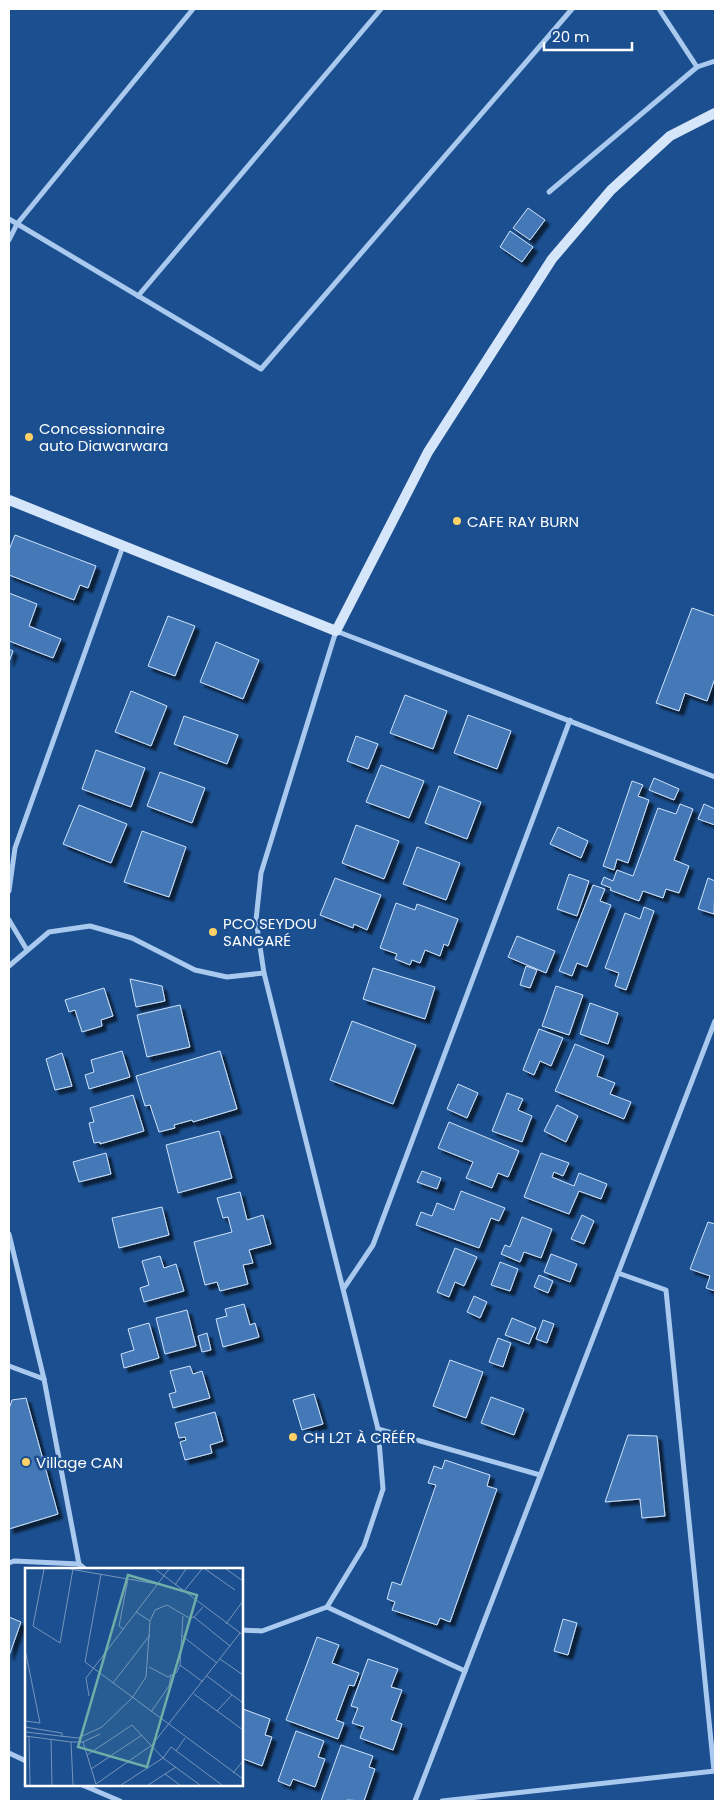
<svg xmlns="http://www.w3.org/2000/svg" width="724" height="1810" font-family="Poppins,sans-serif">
  <defs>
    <filter id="shadow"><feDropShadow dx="4.5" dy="4.5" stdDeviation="1" flood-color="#0009"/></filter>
  </defs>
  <rect width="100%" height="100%" fill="#1b4f8f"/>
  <!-- building -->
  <g fill="#4478b7" stroke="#cfe3fa" filter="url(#shadow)">
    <polygon points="528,208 545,220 530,240 513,228"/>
    <polygon points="510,231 533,247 522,262 500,247"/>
    <polygon points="15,535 96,566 88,588 80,585 74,600 9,575 9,550"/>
    <polygon points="9,593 37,604 29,626 61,639 53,658 9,641"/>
    <polygon points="692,608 715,616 715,678 707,701 685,693 679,711 656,703"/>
    <polygon points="168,616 195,626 175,676 148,666"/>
    <polygon points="216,642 259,660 243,699 200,682"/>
    <polygon points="9,649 13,651 9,662"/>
    <polygon points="131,691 167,706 151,746 115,732"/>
    <polygon points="405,695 447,711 433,749 390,733"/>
    <polygon points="468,715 511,731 497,769 454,753"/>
    <polygon points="184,716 238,735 227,764 174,744"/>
    <polygon points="356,736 378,744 368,769 347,761"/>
    <polygon points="96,750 145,768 131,807 82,789"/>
    <polygon points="381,765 424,781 409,818 366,802"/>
    <polygon points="160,772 205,788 192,823 147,806"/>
    <polygon points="654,778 679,789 674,800 649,790"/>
    <polygon points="632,781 643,785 638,796 649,800 628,863 617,859 614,870 603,866"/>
    <polygon points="439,786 481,802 467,839 425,823"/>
    <polygon points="680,804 693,809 674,860 689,866 679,893 666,889 663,898 643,891 639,901 610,890 611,888 601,884 604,877 613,881 617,870 633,876 658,808 676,814"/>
    <polygon points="704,804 715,809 715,825 698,819"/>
    <polygon points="79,805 127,824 111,863 63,844"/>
    <polygon points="356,825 399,841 384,879 342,863"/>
    <polygon points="558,827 588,841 581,858 550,844"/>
    <polygon points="142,831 186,847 169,897 124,882"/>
    <polygon points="417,847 460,863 446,900 403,884"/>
    <polygon points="569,874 589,881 577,916 557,909"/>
    <polygon points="335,878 381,895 367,930 354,924 353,928 320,915"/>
    <polygon points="708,878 715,881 714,914 698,909"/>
    <polygon points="593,885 605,889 600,901 611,905 587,967 577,963 572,976 559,971"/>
    <polygon points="396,903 415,910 417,904 458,919 448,946 444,944 440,956 425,950 420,963 412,960 410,965 395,959 397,954 380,948"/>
    <polygon points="644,907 654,911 626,990 615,986 619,973 605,968 625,913 640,919"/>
    <polygon points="517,936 555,951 546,973 508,957"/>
    <polygon points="526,966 537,970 530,988 520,985"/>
    <polygon points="373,968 435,987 425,1019 363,999"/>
    <polygon points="130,979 162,986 165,1001 136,1007"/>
    <polygon points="556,986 583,995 569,1035 542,1026"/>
    <polygon points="104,988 113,1016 101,1020 102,1026 82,1032 75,1010 69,1012 65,1000"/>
    <polygon points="590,1003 618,1013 608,1044 580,1034"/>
    <polygon points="180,1005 190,1047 147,1057 137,1015"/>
    <polygon points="352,1021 416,1045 393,1104 330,1080"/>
    <polygon points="539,1029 563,1038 551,1066 540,1061 534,1075 523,1070"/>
    <polygon points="575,1044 604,1056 597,1076 615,1083 610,1094 631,1102 624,1119 555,1091"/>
    <polygon points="122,1051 130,1077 89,1089 85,1075 94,1072 91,1060"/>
    <polygon points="220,1051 237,1109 193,1122 192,1120 174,1125 175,1128 159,1132 150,1105 145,1106 136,1076"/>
    <polygon points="62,1053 72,1086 55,1090 46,1059"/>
    <polygon points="458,1084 478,1093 467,1118 447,1109"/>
    <polygon points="507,1093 523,1099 518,1110 532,1116 522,1142 492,1131"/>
    <polygon points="133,1095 144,1131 100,1144 100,1142 94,1143 89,1123 94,1122 90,1108"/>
    <polygon points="557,1105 578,1116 566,1142 544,1131"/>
    <polygon points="449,1122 519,1151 508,1177 498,1173 492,1188 466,1178 473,1162 438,1148"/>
    <polygon points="219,1131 232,1178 178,1193 166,1145"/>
    <polygon points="106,1153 111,1174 79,1182 73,1162"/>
    <polygon points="541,1153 569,1163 563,1176 554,1172 552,1177 574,1186 579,1173 607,1184 601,1199 579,1191 569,1214 524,1197"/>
    <polygon points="422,1171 441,1178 437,1189 417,1182"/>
    <polygon points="461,1191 505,1208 499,1221 491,1218 479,1248 416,1225 421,1212 432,1216 437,1203 454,1210"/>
    <polygon points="240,1192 247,1220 263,1215 271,1244 249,1250 253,1263 243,1265 248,1284 220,1291 217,1282 205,1285 194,1242 232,1232 228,1217 223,1218 217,1198"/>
    <polygon points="162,1207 169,1235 119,1248 112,1218"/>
    <polygon points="582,1215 594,1221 584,1244 571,1239"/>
    <polygon points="522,1217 552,1229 541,1258 524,1252 520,1262 501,1254 505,1245 510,1247"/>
    <polygon points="708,1222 715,1224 715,1291 706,1288 710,1276 690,1269"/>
    <polygon points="455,1248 477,1257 464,1286 455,1282 449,1297 437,1292"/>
    <polygon points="551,1254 577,1264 570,1282 544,1272"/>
    <polygon points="160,1256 164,1268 176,1264 184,1291 144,1302 140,1288 149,1285 142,1261"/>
    <polygon points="500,1262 518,1269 510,1291 491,1285"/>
    <polygon points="539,1275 553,1281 548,1293 534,1287"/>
    <polygon points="474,1296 487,1302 480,1318 467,1312"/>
    <polygon points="244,1304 250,1325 255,1323 259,1337 223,1347 216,1319 227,1316 225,1309"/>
    <polygon points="187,1310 196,1346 165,1354 156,1318"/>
    <polygon points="512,1318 536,1328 529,1344 505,1335"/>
    <polygon points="543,1320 554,1324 547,1343 536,1339"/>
    <polygon points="149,1323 159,1358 124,1368 121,1354 134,1350 128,1329"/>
    <polygon points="207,1333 211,1350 202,1352 198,1336"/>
    <polygon points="498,1338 511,1343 503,1367 489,1362"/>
    <polygon points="450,1360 483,1372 466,1418 433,1406"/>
    <polygon points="190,1366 193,1374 202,1371 210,1398 173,1408 169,1394 176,1392 170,1371"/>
    <polygon points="314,1394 323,1424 302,1430 293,1400"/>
    <polygon points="491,1397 524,1409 514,1435 481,1423"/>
    <polygon points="26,1398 58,1514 9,1529 9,1409 12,1400"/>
    <polygon points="215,1412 223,1441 210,1445 212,1453 185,1460 180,1442 186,1440 185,1437 179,1438 175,1423"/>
    <polygon points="628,1435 657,1436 665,1516 642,1518 640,1499 605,1502"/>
    <polygon points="445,1460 490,1475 487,1486 497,1489 450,1622 440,1618 437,1625 392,1610 395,1602 387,1599 392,1582 401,1585 436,1485 428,1483 434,1466 442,1469"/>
    <polygon points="9,1617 21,1622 9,1656"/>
    <polygon points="563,1619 577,1623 568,1655 554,1651"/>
    <polygon points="317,1637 339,1645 332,1663 359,1673 354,1686 349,1685 336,1720 344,1723 338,1739 286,1720"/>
    <polygon points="368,1659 398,1669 391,1687 402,1690 391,1720 402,1724 393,1750 360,1738 364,1727 352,1723 358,1708 351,1706"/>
    <polygon points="243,1709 270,1719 265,1735 272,1737 262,1766 241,1758 241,1714"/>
    <polygon points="296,1731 324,1741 318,1757 325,1759 315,1787 293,1779 290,1786 278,1781"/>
    <polygon points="341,1745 373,1756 369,1767 375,1769 364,1801 347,1800 346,1801 321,1801"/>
  </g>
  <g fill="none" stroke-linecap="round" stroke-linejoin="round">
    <!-- street -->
    <g stroke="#a9c9ee" stroke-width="5">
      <polyline points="659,9 697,67"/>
      <polyline points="549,192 697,67 715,61"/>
      <polyline points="9,219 261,369 572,9"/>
      <polyline points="9,240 17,224 193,9"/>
      <polyline points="138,296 381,9"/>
      <polyline points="9,891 15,848 123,546"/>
      <polyline points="9,920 27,950"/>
      <polyline points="9,966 49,932 90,926 132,938 195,970 227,977 264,973"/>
      <polyline points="9,1234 44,1379 79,1564"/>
      <polyline points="618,1273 666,1290 714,1771"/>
      <polyline points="344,1288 373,1245 570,720"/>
      <polyline points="9,1366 44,1379"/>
      <polyline points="378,1429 540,1475"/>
      <polyline points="9,1563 14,1561 79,1564 85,1569"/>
      <polyline points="327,1607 465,1671"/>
      <polyline points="241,1630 262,1631 327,1607 364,1546 383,1489 378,1429 264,973 256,920 261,873 336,631 715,777"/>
      <polyline points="9,1753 26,1761"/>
      <polyline points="80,1784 120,1801"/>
      <polyline points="415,1801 715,1021"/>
      <polyline points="442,1801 715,1771"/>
    </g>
    <!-- secondary -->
    <polyline stroke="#d6e6fa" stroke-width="10" points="9,500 336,631 428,452 552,259 611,190 670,136 715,113"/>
  </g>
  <!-- markers -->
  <g fill="#ffd166" stroke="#1b4f8f" stroke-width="2">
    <circle cx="29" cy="437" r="5"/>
    <circle cx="457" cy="521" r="5"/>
    <circle cx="213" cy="932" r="5"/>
    <circle cx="293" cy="1437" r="5"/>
    <circle cx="26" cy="1462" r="5"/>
  </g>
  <g text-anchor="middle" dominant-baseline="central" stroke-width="5" stroke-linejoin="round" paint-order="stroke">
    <!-- poi labels -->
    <g font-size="15" fill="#fff" stroke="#1b4f8f" text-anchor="start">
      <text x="39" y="428">Concessionnaire<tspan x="39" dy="17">auto Diawarwara</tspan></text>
      <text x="467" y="521">CAFE RAY BURN</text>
      <text x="223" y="923">PCO SEYDOU<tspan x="223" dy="17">SANGARÉ</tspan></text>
      <text x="303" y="1437">CH L2T À CRÉÉR</text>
      <text x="36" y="1462">Village CAN</text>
    </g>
  </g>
  <!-- overview -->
  <g transform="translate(25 1568)">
    <rect width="218" height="218" fill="#1b4f8f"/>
    <path fill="none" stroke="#7695bc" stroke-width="1" d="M19,1L8,58L35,75L48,1M45,1L132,16M130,1L218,67M180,1L210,22M201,1L218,13M76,6L60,94L218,211M150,17L161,1M159,23L177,1M111,44L125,53M169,49L205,78M201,56L218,33M98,61L94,58L103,11M156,67L192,95M0,81L15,155L0,153M195,91L218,107M155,97L158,48M124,99L143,109L152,104L155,97L178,114M182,108L218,135M88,115L125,67M169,126L218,162M64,128L61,110L144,1M192,143L207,127M126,144L144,118L146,108M0,159L37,165V169M0,164L53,170L77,159L107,130L121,109L125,53L130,42L142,37L164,50L169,49L178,39M0,168L46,174H58L75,166M4,168L5,217M26,171L27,217M46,174L48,217M58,174L71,216M151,183L160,170M62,187L107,157L138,190L175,217M66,201L117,167M208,205L218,193M140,206L155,217M71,216L127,177L215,65M96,217L138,190L146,179L197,217M123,217L151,199"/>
    <path fill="#6fada8" fill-opacity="0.15" stroke="#6fada8" stroke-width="2.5" d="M103,7L172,27L122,199L53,179Z"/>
    <rect width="218" height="218" fill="none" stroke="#fff" stroke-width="2.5"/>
  </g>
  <!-- border -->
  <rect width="724" height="1810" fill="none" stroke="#ffffff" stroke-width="20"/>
  <!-- scale -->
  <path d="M544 42v8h88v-8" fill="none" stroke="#ffffff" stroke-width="2.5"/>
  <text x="552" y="42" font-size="15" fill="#ffffff" stroke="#1b4f8f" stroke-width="4" paint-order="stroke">20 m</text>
</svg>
